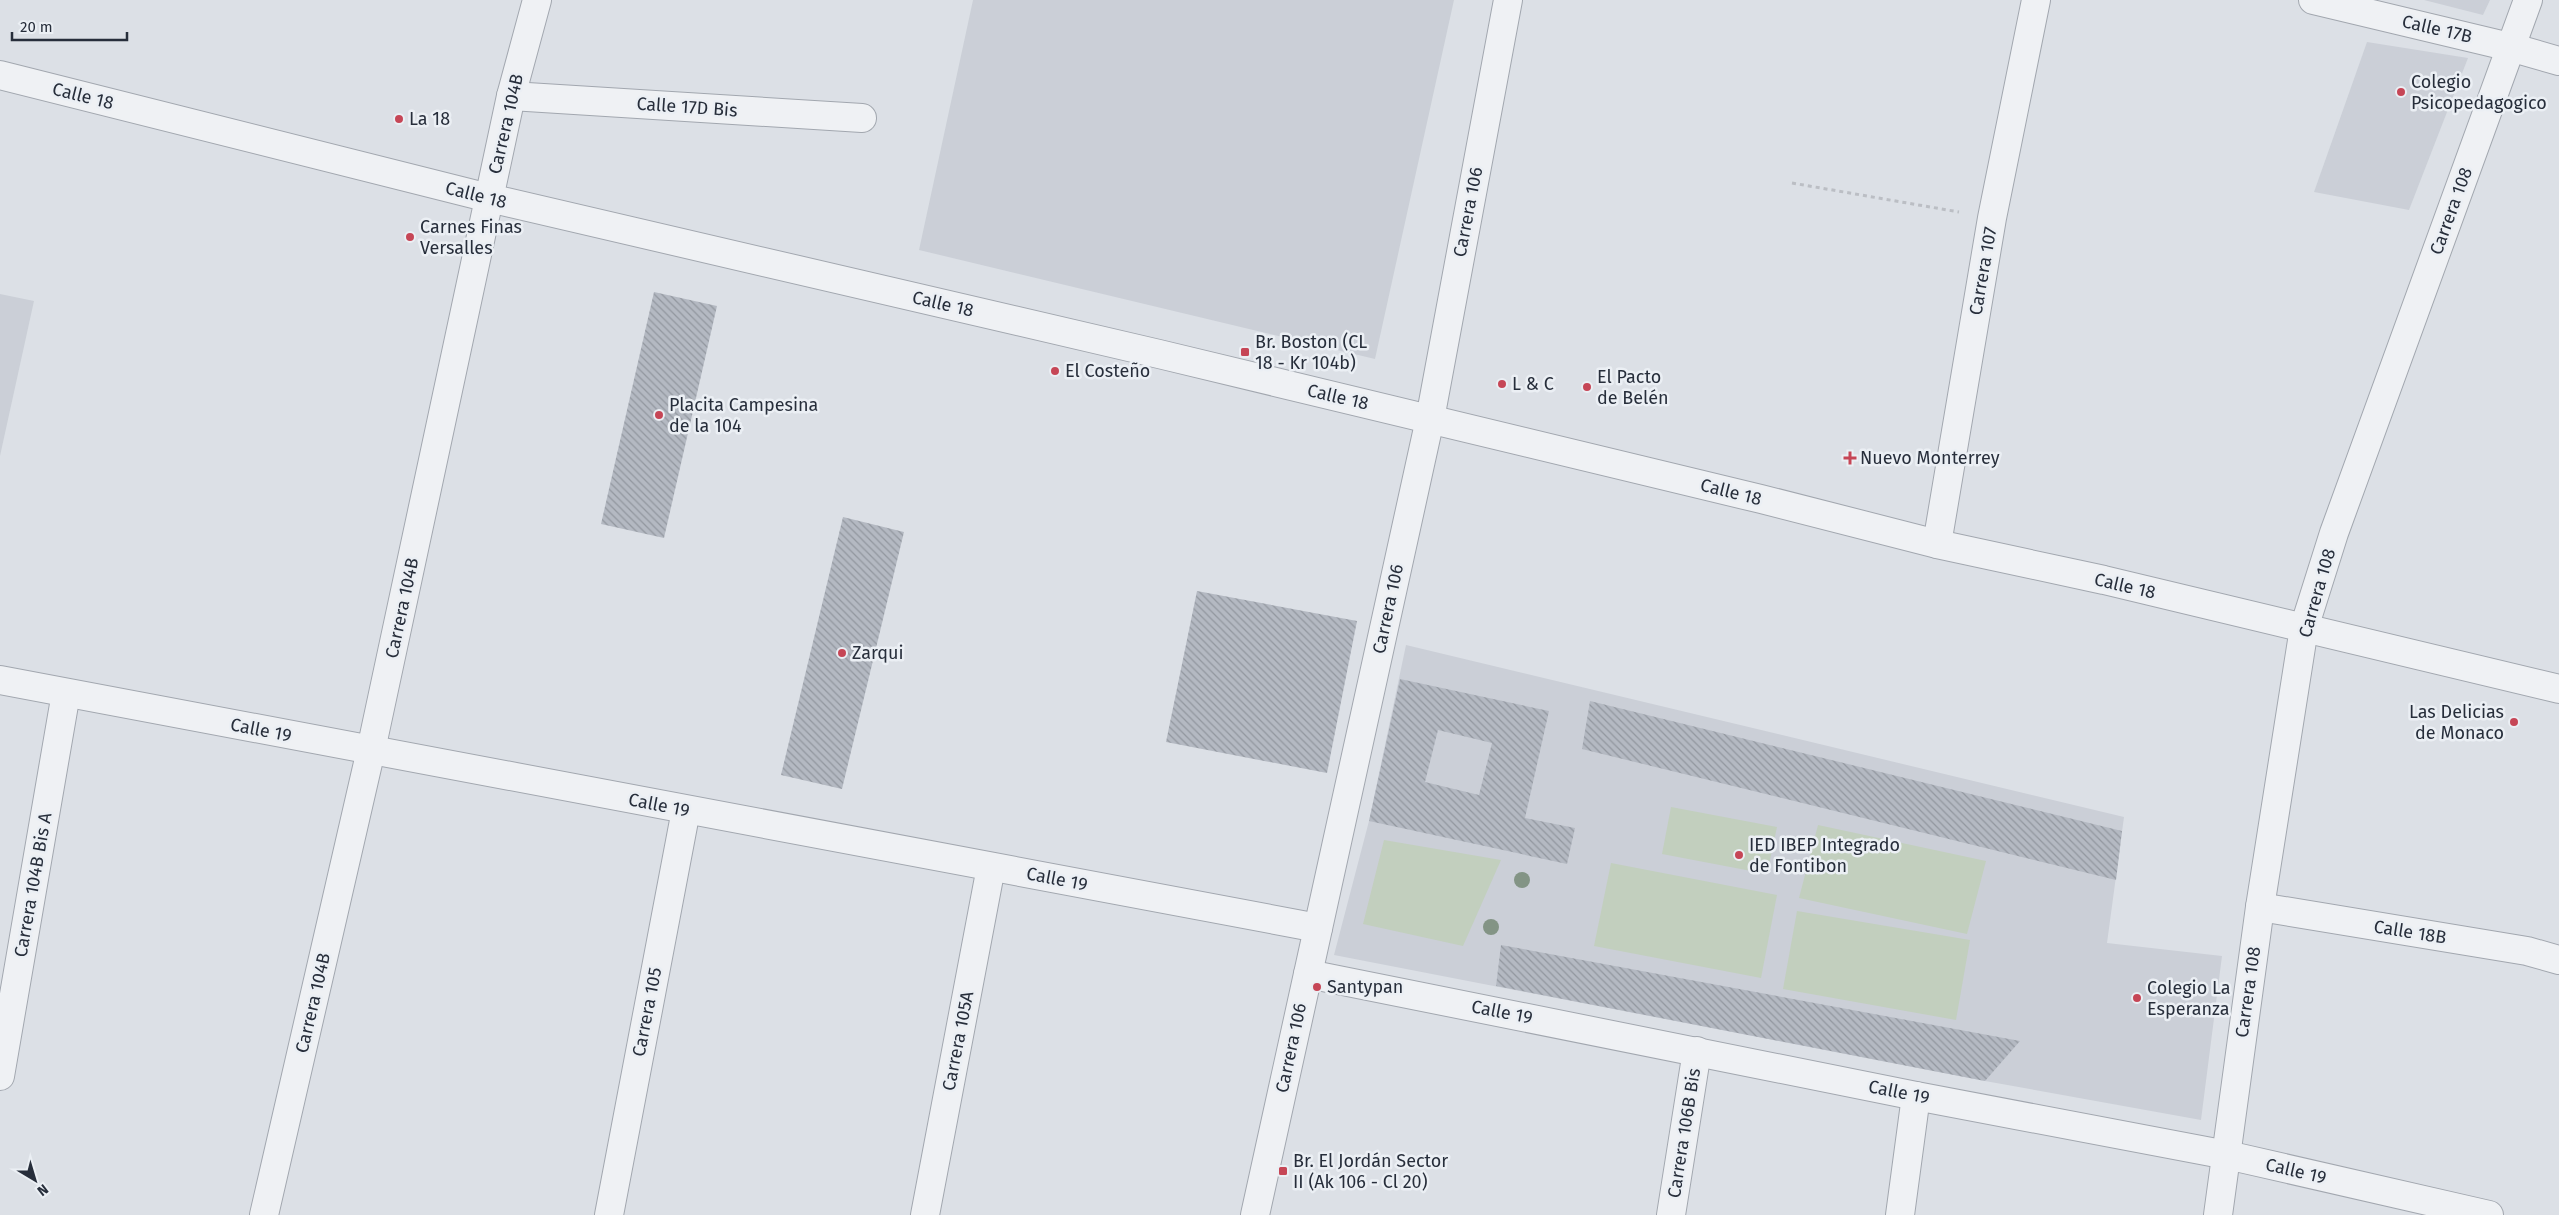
<svg xmlns="http://www.w3.org/2000/svg" width="2559" height="1215" font-family="'Fira Sans',sans-serif">
  <defs>
    <pattern id="building-back-hatch" width="6" height="6" patternUnits="userSpaceOnUse" patternTransform="scale(1.25)"><rect width="6" height="6" fill="#b4b9c2"/><path d="M-1 5l2 2M0 0l6 6M5-1l2 2" fill="none" stroke="#92979f"/></pattern>
  </defs>
  <rect width="100%" height="100%" fill="#dce0e6"/>
  <!-- built -->
  <g fill="#cbcfd7">
    <polygon points="973,0 1454,0 1375,359 919,250"/>
    <polygon points="2424,0 2490,0 2483,15"/>
    <polygon points="2367,42 2468,58 2409,210 2314,192"/>
    <polygon points="0,294 34,301 0,456"/>
    <polygon points="1406,645 2124,817 2107,943 2222,956 2201,1120 1985,1081 1334,955 1369,821"/>
  </g>
  <!-- garden -->
  <g fill="#c2cfbe">
    <polygon points="1671,807 1777,827 1767,874 1662,854"/>
    <polygon points="1818,825 1986,861 1967,934 1799,898"/>
    <polygon points="1384,840 1501,860 1463,946 1363,924"/>
    <polygon points="1611,863 1777,895 1761,978 1594,946"/>
    <polygon points="1797,911 1970,940 1956,1020 1783,989"/>
  </g>
  <!-- building -->
  <g fill="url(#building-back-hatch)" fill-rule="evenodd">
    <polygon points="654,292 717,306 664,538 601,524"/>
    <polygon points="843,517 904,532 842,789 781,775"/>
    <polygon points="1197,591 1357,621 1327,773 1166,742"/>
    <path d="M1400,679L1549,711L1525,818L1575,828L1567,864L1369,821ZM1438,730L1492,743L1479,795L1425,782Z"/>
    <polygon points="1590,701 2122,831 2116,880 1582,749"/>
    <polygon points="1501,945 2020,1041 1985,1081 1496,986"/>
  </g>
  <g fill="none" stroke-linecap="round" stroke-linejoin="round">
    <!-- minor casing -->
    <g stroke="#a2a7af" stroke-width="30">
      <g id="minor">
        <polyline points="2313,0 2510,47 2559,61"/>
        <polyline points="511,96 862,118"/>
        <polyline points="1937,544 1992,218 2036,0"/>
        <polyline points="0,680 1318,928"/>
        <polyline points="2260,907 2527,951 2559,960"/>
        <polyline points="1308,974 1916,1096 2227,1155 2489,1215"/>
        <polyline points="0,1076 66,693"/>
        <polyline points="264,1215 371,750 511,96 537,0"/>
        <polyline points="609,1215 686,810"/>
        <polyline points="925,1215 991,867"/>
        <polyline points="1671,1215 1697,1051"/>
        <polyline points="1900,1215 1916,1096"/>
        <polyline points="2218,1215 2260,907 2304,628 2334,533 2528,0"/>
      </g>
    </g>
    <!-- tertiary casing -->
    <g stroke="#a2a7af" stroke-width="30">
      <g id="tertiary">
        <polyline points="0,75 489,198 1159,354 1761,499 1937,544 2104,580 2559,689"/>
        <polyline points="1255,1215 1430,419 1508,0"/>
      </g>
    </g>
    <!-- path -->
    <polyline stroke="#bbbec4" stroke-width="3" stroke-dasharray="4 4" stroke-linecap="butt" points="1792,183 1959,212"/>
    <!-- minor -->
    <use href="#minor" stroke="#eff1f4" stroke-width="28"/>
    <!-- tertiary -->
    <use href="#tertiary" stroke="#eff1f4" stroke-width="28"/>
  </g>
  <!-- trees -->
  <g fill="#839485">
    <circle cx="1522" cy="880" r="8"/>
    <circle cx="1491" cy="927" r="8"/>
  </g>
  <!-- markers -->
  <g fill="#c64656" stroke="#ebeff4" stroke-width="2">
    <circle cx="2401" cy="92" r="5"/>
    <circle cx="399" cy="119" r="5"/>
    <circle cx="410" cy="237" r="5"/>
    <rect x="1240" y="347" width="10" height="10" rx="2.5"/>
    <circle cx="1055" cy="371" r="5"/>
    <circle cx="1502" cy="384" r="5"/>
    <circle cx="1587" cy="387" r="5"/>
    <circle cx="659" cy="415" r="5"/>
    <path d="M1847.5 450.5h5v5h5v5h-5v5h-5v-5h-5v-5h5z"/>
    <circle cx="842" cy="653" r="5"/>
    <circle cx="2514" cy="722" r="5"/>
    <circle cx="1739" cy="855" r="5"/>
    <circle cx="1317" cy="987" r="5"/>
    <circle cx="2137" cy="998" r="5"/>
    <rect x="1278" y="1166" width="10" height="10" rx="2.5"/>
  </g>
  <g text-anchor="middle" dominant-baseline="central" stroke-width="5" stroke-linejoin="round" paint-order="stroke">
    <!-- street labels -->
    <g font-size="18" fill="#272e3b" stroke="#ebeff4">
      <text transform="translate(2437 29) rotate(13)">Calle 17B</text>
      <text transform="translate(83 96) rotate(14)">Calle 18</text>
      <text transform="translate(687 107) rotate(4)">Calle 17D Bis</text>
      <text transform="translate(506 124) rotate(-77)">Carrera 104B</text>
      <text transform="translate(476 195) rotate(14)">Calle 18</text>
      <text transform="translate(2451 211) rotate(-70)">Carrera 108</text>
      <text transform="translate(1468 212) rotate(-79)">Carrera 106</text>
      <text transform="translate(1983 271) rotate(-80)">Carrera 107</text>
      <text transform="translate(943 304) rotate(13)">Calle 18</text>
      <text transform="translate(1338 397) rotate(13)">Calle 18</text>
      <text transform="translate(1731 492) rotate(14)">Calle 18</text>
      <text transform="translate(2125 586) rotate(13)">Calle 18</text>
      <text transform="translate(2317 593) rotate(-74)">Carrera 108</text>
      <text transform="translate(402 608) rotate(-78)">Carrera 104B</text>
      <text transform="translate(1388 609) rotate(-78)">Carrera 106</text>
      <text transform="translate(261 730) rotate(11)">Calle 19</text>
      <text transform="translate(659 805) rotate(11)">Calle 19</text>
      <text transform="translate(1057 879) rotate(11)">Calle 19</text>
      <text transform="translate(33 885) rotate(-80)">Carrera 104B Bis A</text>
      <text transform="translate(2410 932) rotate(9)">Calle 18B</text>
      <text transform="translate(2248 992) rotate(-82)">Carrera 108</text>
      <text transform="translate(313 1003) rotate(-77)">Carrera 104B</text>
      <text transform="translate(647 1012) rotate(-79)">Carrera 105</text>
      <text transform="translate(1502 1012) rotate(11)">Calle 19</text>
      <text transform="translate(958 1041) rotate(-79)">Carrera 105A</text>
      <text transform="translate(1291 1048) rotate(-78)">Carrera 106</text>
      <text transform="translate(1899 1092) rotate(11)">Calle 19</text>
      <text transform="translate(1684 1133) rotate(-81)">Carrera 106B Bis</text>
      <text transform="translate(2296 1171) rotate(13)">Calle 19</text>
    </g>
    <!-- poi labels -->
    <g font-size="18" fill="#272e3b" stroke="#ebeff4" text-anchor="start">
      <text x="2411" y="82">Colegio<tspan x="2411" dy="21">Psicopedagogico</tspan></text>
      <text x="409" y="119">La 18</text>
      <text x="420" y="227">Carnes Finas<tspan x="420" dy="21">Versalles</tspan></text>
      <text x="1255" y="342">Br. Boston (CL<tspan x="1255" dy="21">18 - Kr 104b)</tspan></text>
      <text x="1065" y="371">El Costeño</text>
      <text x="1597" y="377">El Pacto<tspan x="1597" dy="21">de Belén</tspan></text>
      <text x="1512" y="384">L &amp; C</text>
      <text x="669" y="405">Placita Campesina<tspan x="669" dy="21">de la 104</tspan></text>
      <text x="1860" y="458">Nuevo Monterrey</text>
      <text x="852" y="653">Zarqui</text>
      <text x="2504" y="712" text-anchor="end">Las Delicias<tspan x="2504" dy="21">de Monaco</tspan></text>
      <text x="1749" y="845">IED IBEP Integrado<tspan x="1749" dy="21">de Fontibon</tspan></text>
      <text x="1327" y="987">Santypan</text>
      <text x="2147" y="988">Colegio La<tspan x="2147" dy="21">Esperanza</tspan></text>
      <text x="1293" y="1161">Br. El Jordán Sector<tspan x="1293" dy="21">II (Ak 106 - Cl 20)</tspan></text>
    </g>
  </g>
  <!-- north arrow -->
  <g transform="translate(35 1180) rotate(142)" stroke="#ebeff4" stroke-width="4" paint-order="stroke">
  <path d="M0-4L9 19L0 12L-9 19Z" fill="#272e3b"/>
  <text y="-8" font-size="14" font-weight="bold" text-anchor="middle" fill="#272e3b">N</text>
  </g>
  <!-- scale -->
  <path d="M12 32v8h115v-8" fill="none" stroke="#272e3b" stroke-width="2.5"/>
  <text x="20" y="32" font-size="15" fill="#272e3b" stroke="#ebeff4" stroke-width="4" paint-order="stroke">20 m</text>
</svg>
